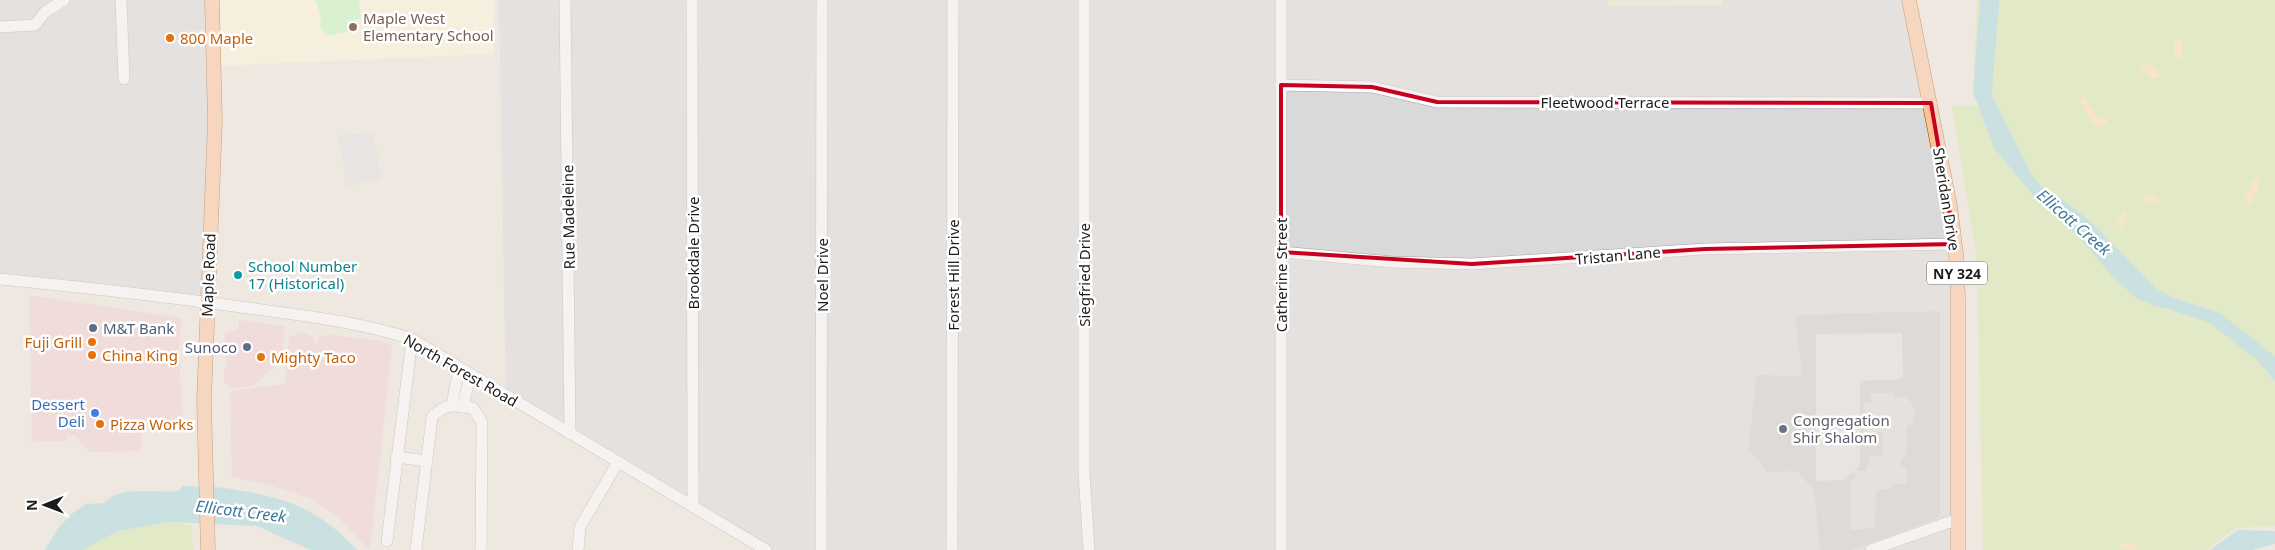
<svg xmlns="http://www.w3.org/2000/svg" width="2275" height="550" font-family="'Noto Sans',sans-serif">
  <rect width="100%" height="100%" fill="#eee8e1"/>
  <!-- residential -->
  <g fill="#dad9d9">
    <polygon points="0,0 210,0 207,302 0,279"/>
    <polygon points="499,0 1909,0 1955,244 1958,550 767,550 506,396"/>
  </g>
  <!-- commercial -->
  <g fill="#f0cfd3">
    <polygon points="29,295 182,318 179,355 183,421 141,421 141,451 90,452 75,435 67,435 66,441 32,442"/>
    <polygon points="239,320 285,326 282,359 252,387 231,388 224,381 224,369 227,364 224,353 225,334 239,329"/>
    <polygon points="297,331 314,337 313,343 317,342 319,336 331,335 379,341 392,346 370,550 338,517 311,499 270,485 232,477 230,391 285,384 289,336 295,336"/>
  </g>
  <!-- education -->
  <polygon fill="#fff9d9" points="212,0 494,0 493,54 214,66"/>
  <!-- religious -->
  <path fill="#cacaca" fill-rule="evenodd" d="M1940,311V517L1852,550H1820L1814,490L1797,471L1768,472L1748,450L1757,375L1802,376L1795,315ZM1816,334L1860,380V466L1856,468L1858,471H1866L1870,456H1882V432H1876L1875,435H1864V403L1871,402V393H1893L1894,397H1905L1911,402L1914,408L1915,416L1912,425L1907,426L1906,458H1901V467H1907L1906,484H1892V489L1876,490L1875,528L1851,530L1850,480L1855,479V474L1852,472Z"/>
  <!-- farmland -->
  <polygon fill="#eeeccb" points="1608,0 1722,0 1723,5 1608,6"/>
  <!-- grass -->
  <g fill="#d2eca4">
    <polygon points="1977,0 2275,0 2275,526 2236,528 2206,550 1983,550 1977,260 1952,106 1984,105 1974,72"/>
    <polygon points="171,522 192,525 193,550 83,550 118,531"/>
  </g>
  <!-- sand -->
  <g fill="#ffe2ae">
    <path d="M2176,37L2181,41L2182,56L2178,60C2174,56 2173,42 2176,37Z"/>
    <polygon points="2144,62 2155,67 2160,76 2158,78 2152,79 2142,71 2140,65"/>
    <polygon points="2081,97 2084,97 2097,116 2106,119 2108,122 2099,128 2093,124 2080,100"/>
    <path d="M2257,177L2260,181C2260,190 2253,196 2252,205H2249L2245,200L2252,185L2251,181Z"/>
    <polygon points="2148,194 2158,196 2159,203 2146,202 2145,196"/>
    <polygon points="2122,211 2127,214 2122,230 2117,225"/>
    <polygon points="2123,543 2134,543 2137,548 2136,550 2119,548"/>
  </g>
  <!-- park -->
  <polygon fill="#bffcba" points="315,0 359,0 361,19 347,21 350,31 329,36 320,27 321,15"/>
  <!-- parking -->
  <g fill="#e0e0e0">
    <polygon points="372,133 382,179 344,186 345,173 338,135"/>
    <polygon points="1902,333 1903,379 1860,381 1860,466 1843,480 1816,481 1816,334"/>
  </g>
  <!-- water -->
  <g fill="#9fdadf">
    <polygon points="1980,0 1991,0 1982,89 2006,144 2046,192 2141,287 2220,313 2275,356 2275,381 2256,359 2208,322 2137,299 2110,274 2079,237 2037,200 1994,148 1973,92"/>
    <path d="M183,485C197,488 211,486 225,488C283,497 316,506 357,550H310L257,526L171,522L118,531L83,550H45L58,528L73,513L86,504L104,503C121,484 156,494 179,491Z"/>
    <polygon points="2238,530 2275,531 2275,544 2253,550 2210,550"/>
  </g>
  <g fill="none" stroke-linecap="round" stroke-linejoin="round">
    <!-- river -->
    <g stroke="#9fdadf" stroke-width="15">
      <polyline points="1992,0 1984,96 2021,170"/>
      <polyline points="2052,201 2088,229 2155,298 2163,300"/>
    </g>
    <!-- minor casing -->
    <g stroke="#a3a3a3" stroke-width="12">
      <g id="minor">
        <polyline points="121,0 124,79"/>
        <polyline points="565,0 570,434"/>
        <polyline points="692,0 693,507"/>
        <polyline points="1084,0 1084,473 1089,550"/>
        <polyline points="0,27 35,25 45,12 64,0"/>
        <polyline points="1281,85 1372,87 1437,102 1931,103"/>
        <polyline points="1281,252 1392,262 1472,264 1705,249 1955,244"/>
        <path d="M0,279C81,287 161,296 241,307C299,315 356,321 412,339L766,550"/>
        <polyline points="452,405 459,368"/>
        <polyline points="463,407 470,374"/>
        <polyline points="396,457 427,461"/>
        <polyline points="387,541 412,339"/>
        <path d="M416,550L432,417C447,402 453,406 473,408L482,422L481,550"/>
        <polyline points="578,550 580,527 618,462"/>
        <polyline points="821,550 822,0"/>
        <polyline points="952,550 953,0"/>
        <polyline points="1281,550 1281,0"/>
        <polyline points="1871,550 1958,519"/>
      </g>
    </g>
    <!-- major casing -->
    <g stroke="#944c00" stroke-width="15">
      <g id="major">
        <polyline points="1909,0 1950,206 1956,254 1958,297 1958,550"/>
        <polyline points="208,550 204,401 215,121 212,0"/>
      </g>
    </g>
    <!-- minor -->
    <use href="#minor" stroke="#fff" stroke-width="11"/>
    <!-- major -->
    <use href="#major" stroke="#ffc195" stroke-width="14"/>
  </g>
  <!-- marked area -->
  <path d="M0 0H2275V550H0ZM1281,85L1372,87L1437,102L1931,103L1955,244L1705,249L1472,264L1281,252Z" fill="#eee8e1" fill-opacity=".55" fill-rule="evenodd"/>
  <path fill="none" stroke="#c8001f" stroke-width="4" stroke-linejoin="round" d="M1281,85L1372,87L1437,102L1931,103L1955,244L1705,249L1472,264L1281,252Z"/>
  <!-- markers -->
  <circle fill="#8d6e63" stroke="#fff" stroke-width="2" cx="353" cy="27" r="5"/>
  <g fill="#e8710a" stroke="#fff" stroke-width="2">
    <circle cx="170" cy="38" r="5"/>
    <circle cx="92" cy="342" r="5"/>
    <circle cx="92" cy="355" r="5"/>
    <circle cx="261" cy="357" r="5"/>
    <circle cx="100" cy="424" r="5"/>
  </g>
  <circle fill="#0f9aa8" stroke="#fff" stroke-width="2" cx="238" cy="275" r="5"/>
  <g fill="#5c6f8a" stroke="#fff" stroke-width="2">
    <circle cx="93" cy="328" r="5"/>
    <circle cx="247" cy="347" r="5"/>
  </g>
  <circle fill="#3f7fe0" stroke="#fff" stroke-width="2" cx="95" cy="413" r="5"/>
  <circle fill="#6b7280" stroke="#fff" stroke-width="2" cx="1783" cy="429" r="5"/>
  <g text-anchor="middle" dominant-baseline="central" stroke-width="5" stroke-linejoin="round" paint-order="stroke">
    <!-- shield labels -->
    <rect fill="#fff" stroke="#606060" stroke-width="1" x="1927" y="261.5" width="60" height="23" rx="4"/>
    <g font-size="14" font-weight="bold" fill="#1c1c1c">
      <text x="1957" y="273">NY 324</text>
    </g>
    <!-- education labels -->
    <g font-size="15" fill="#785e54" stroke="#fff" text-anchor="start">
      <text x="363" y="18">Maple West<tspan x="363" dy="17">Elementary School</tspan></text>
    </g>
    <!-- food labels -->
    <g font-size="15" fill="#c56008" stroke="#fff" text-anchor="start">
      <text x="180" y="38">800 Maple</text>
      <text x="82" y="342" text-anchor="end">Fuji Grill</text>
      <text x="102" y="355">China King</text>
      <text x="271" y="357">Mighty Taco</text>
      <text x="110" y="424">Pizza Works</text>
    </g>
    <!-- street labels -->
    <g font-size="15" fill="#1c1c1c" stroke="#fff">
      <text x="1605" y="102">Fleetwood Terrace</text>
      <text transform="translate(1947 199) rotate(81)">Sheridan Drive</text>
      <text transform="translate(568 217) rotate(-91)">Rue Madeleine</text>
      <text transform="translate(693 253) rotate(-90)">Brookdale Drive</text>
      <text transform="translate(1618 255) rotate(-5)">Tristan Lane</text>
      <text transform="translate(208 275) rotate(-88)">Maple Road</text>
      <text transform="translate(822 275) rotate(-90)">Noel Drive</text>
      <text transform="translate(953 275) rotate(-90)">Forest Hill Drive</text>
      <text transform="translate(1084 275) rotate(-90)">Siegfried Drive</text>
      <text transform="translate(1281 275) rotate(-90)">Catherine Street</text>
      <text transform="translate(461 370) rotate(30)">North Forest Road</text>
    </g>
    <!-- culture labels -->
    <g font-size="15" fill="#0d838f" stroke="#fff" text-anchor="start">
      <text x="248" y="266">School Number<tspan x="248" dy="17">17 (Historical)</tspan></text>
    </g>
    <!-- service labels -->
    <g font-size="15" fill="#4e5e75" stroke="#fff" text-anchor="start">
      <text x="103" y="328">M&amp;T Bank</text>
      <text x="237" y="347" text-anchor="end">Sunoco</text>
    </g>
    <!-- shop labels -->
    <g font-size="15" fill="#366cbe" stroke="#fff" text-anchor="end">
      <text x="85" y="404">Dessert<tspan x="85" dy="17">Deli</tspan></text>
    </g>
    <!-- worship labels -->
    <g font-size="15" fill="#5b616d" stroke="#fff" text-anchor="start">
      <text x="1793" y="420">Congregation<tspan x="1793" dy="17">Shir Shalom</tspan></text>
    </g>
    <!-- water labels -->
    <g font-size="16" font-style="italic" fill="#3c7998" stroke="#fff">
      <text transform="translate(2074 222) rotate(41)">Ellicott Creek</text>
      <text transform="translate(241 511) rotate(7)">Ellicott Creek</text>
    </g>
  </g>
  <!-- north arrow -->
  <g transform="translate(45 505) rotate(269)" stroke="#ffffff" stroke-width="4" paint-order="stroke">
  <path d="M0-4L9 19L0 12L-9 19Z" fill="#1c1c1c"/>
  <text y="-8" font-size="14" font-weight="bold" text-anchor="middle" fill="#1c1c1c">N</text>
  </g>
</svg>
